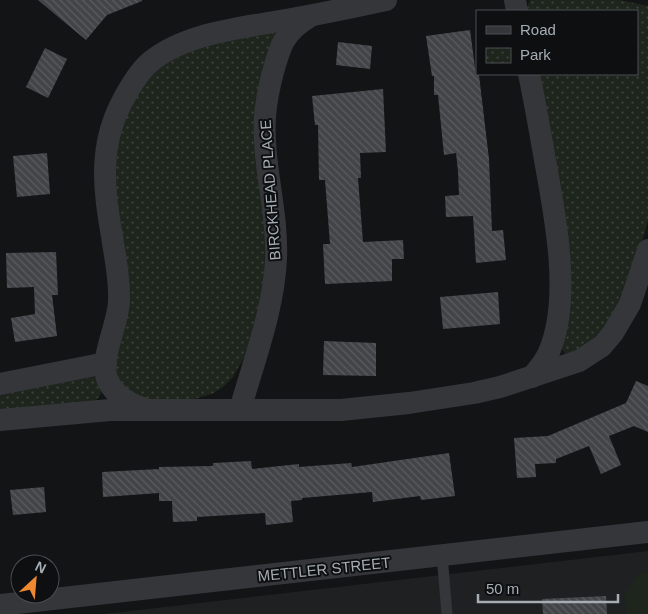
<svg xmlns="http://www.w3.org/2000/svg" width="648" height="614" font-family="Arial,sans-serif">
  <defs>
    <pattern id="park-dots" width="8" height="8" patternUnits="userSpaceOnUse" patternTransform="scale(1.25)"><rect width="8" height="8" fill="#1e251d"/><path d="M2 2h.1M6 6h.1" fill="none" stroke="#3c423c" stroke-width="1.8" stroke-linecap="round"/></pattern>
    <pattern id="building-back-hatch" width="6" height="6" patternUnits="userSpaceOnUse" patternTransform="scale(1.25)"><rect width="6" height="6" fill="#424448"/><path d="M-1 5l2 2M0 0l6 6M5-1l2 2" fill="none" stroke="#5a5c60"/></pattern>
  </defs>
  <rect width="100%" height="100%" fill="#131415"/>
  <!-- built -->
  <polygon fill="#1f2022" points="648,551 648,614 104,614"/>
  <!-- park -->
  <g fill="url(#park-dots)">
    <polygon points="530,0 620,0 648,6 648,221 630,281 615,315 584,349 566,355 562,349 566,315 538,74 637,74 637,11 526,11"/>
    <polygon points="272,31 275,33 275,37 263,293 245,356 233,377 223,387 212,394 187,401 164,401 137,398 116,378 113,174 123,118 154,70 194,49"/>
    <path d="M94,377C105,384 104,395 93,402L0,412V392Z"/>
  </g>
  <!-- pitch -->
  <polygon fill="#1e251d" points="648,573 648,614 627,614 624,595 638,574"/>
  <!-- building -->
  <g fill="url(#building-back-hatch)">
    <polygon points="38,0 142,0 142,1 107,15 86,40"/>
    <polygon points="470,30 476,75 479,75 489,159 492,231 503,230 506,260 476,263 473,216 446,217 445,196 459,195 458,171 456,153 444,155 438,95 434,95 434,76 432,76 426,36"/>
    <polygon points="338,42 372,46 370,69 336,65"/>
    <polygon points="45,48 67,59 48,98 26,87"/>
    <polygon points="383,89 386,152 360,153 361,178 358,178 363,242 403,240 404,259 392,259 392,281 325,284 323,244 330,244 325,180 319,180 318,125 315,125 312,96"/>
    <polygon points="47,153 50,194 17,197 13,156"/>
    <polygon points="56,252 58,295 52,295 57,336 15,342 11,318 35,314 34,287 7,288 6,253"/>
    <polygon points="498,292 500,324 443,329 440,297"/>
    <polygon points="324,341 376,343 376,376 323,375"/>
    <polygon points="636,381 648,386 648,432 634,426 609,436 621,465 601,474 589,446 556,459 556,463 535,464 536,477 517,478 514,438 548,436 626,403"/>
    <polygon points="449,453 455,496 421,500 420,496 373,502 372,492 302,498 302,500 291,501 293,522 266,525 265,513 197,517 197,521 173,522 172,501 159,501 159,493 103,497 102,472 159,469 159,467 213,466 213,463 251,461 252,469 299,464 299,467 351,463 352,467"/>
    <polygon points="44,487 46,512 13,515 10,490"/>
    <polygon points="606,596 607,614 543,614 542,599"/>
  </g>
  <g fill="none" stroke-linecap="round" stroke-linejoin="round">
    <!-- lane -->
    <polyline stroke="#34363a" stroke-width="11" points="442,555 447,614"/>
    <!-- street -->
    <g stroke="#34363a" stroke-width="22">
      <polyline points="515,0 517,11"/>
      <path d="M529,74C535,102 540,131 545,160C555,215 572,299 549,352C545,362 538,369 532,377"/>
      <polyline points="0,384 106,363"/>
      <path d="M143,408C129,404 115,395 108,381C98,360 119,324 119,300C120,278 115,258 112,236C103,188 99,144 123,100C130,87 138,73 149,63C182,35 233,29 274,22C311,16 349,8 386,0"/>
      <path d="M240,410C254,360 274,309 276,258C278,211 262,164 265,117C266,102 269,87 273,72C280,46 284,32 309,17"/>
      <polyline points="0,420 110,410 341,410 409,403 474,393 500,387 579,361 602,346 613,333 630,304 648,250"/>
      <polyline points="0,605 648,532"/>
    </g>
  </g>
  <g text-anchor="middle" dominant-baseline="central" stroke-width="4" stroke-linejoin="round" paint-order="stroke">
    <!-- street labels -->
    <g font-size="15" fill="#a5adb5" stroke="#0e0f10">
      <text transform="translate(270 190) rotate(-94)">BIRCKHEAD PLACE</text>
      <text transform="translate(324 569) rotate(-6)">METTLER STREET</text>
    </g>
  </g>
  <!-- legend -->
  <rect x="476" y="10" width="162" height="65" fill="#0e0f10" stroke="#4a4e52"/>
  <rect x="486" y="26" width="25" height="8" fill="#34363a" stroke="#4a4e52"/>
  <text x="520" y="35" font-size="15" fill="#a5adb5">Road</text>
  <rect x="486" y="48" width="25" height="15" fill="url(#park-dots)" stroke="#4a4e52"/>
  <text x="520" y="60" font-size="15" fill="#a5adb5">Park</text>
  <!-- north arrow -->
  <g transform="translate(35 579) rotate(26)"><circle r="24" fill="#0e0f10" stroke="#4a4e52"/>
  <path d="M0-4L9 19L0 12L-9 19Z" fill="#ef8831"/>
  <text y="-8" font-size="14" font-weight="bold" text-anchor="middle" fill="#a5adb5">N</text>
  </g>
  <!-- scale -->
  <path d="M478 594v8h140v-8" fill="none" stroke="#a5adb5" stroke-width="2.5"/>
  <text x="486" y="594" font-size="15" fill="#a5adb5" stroke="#0e0f10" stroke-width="4" paint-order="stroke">50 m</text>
</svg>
